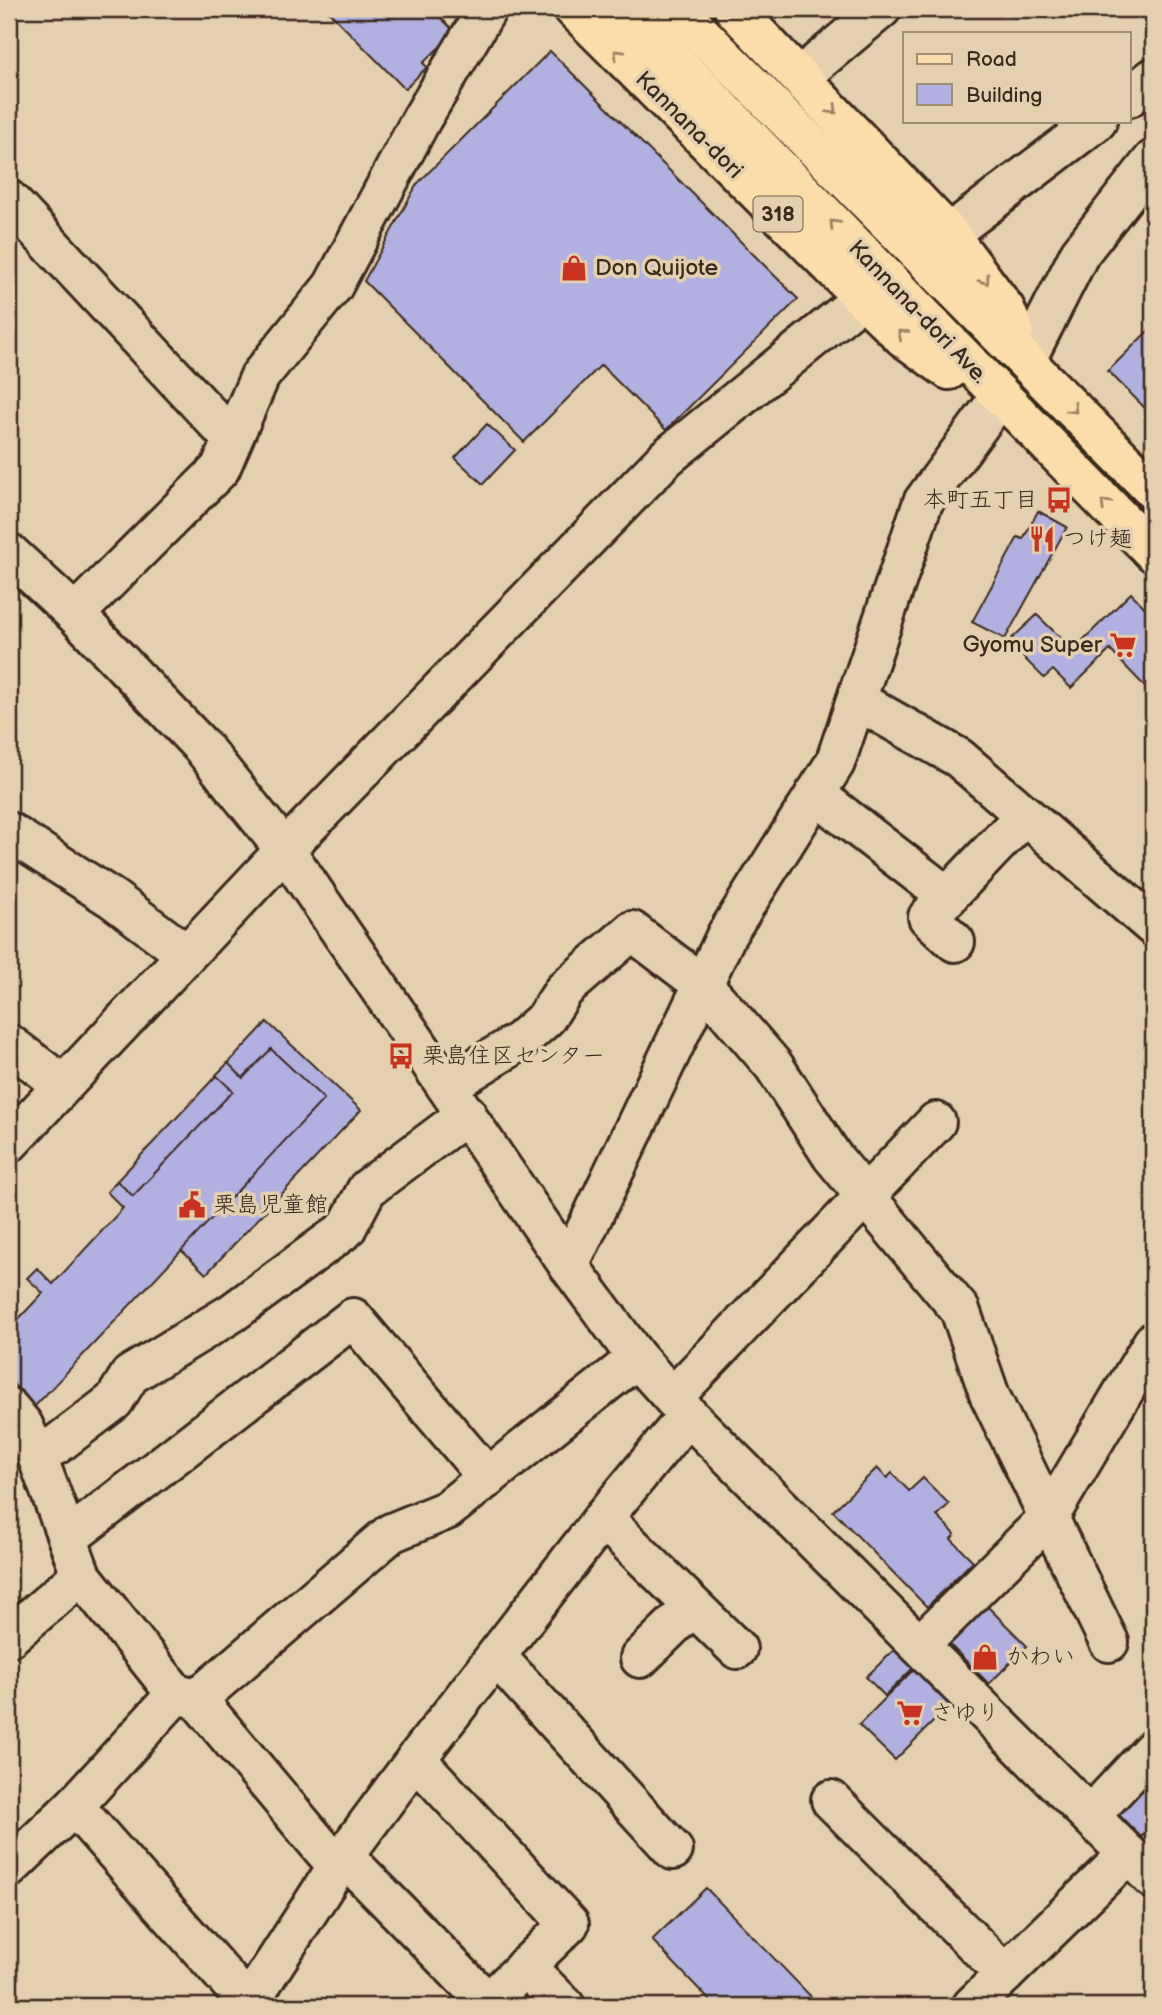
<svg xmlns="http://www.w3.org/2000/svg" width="1162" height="2015" font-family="'Balsamiq Sans','Klee One',sans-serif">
  <rect width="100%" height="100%" fill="#e4d0ae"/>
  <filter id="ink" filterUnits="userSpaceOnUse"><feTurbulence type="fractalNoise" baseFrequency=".0143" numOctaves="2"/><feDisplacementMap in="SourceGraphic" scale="14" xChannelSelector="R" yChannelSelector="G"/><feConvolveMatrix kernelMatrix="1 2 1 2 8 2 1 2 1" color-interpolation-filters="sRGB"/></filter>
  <g filter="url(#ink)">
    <!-- building -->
    <g fill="#b2b0e1" stroke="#3b2a1e" stroke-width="2">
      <polygon points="326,9 432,9 455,32 423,63 427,67 405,89"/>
      <polygon points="550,51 798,299 666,430 601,365 524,442 364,281 417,184"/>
      <polygon points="1153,326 1153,416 1108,371"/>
      <polygon points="487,424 515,450 483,484 455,458"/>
      <polygon points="1038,511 1067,527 1005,639 972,622 1018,537 1023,539"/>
      <polygon points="1131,593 1153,616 1153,695 1110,650 1071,688 1053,670 1044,678 1008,642 1037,615 1073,650"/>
      <polygon points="267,1022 361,1110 206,1274 113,1185"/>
      <polygon points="271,1049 324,1099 35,1406 9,1380 9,1329 43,1293 27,1278 37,1268 53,1284 123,1208 107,1192 117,1181 133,1196 233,1091 216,1075 228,1063 243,1078"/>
      <polygon points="877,1468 887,1478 892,1473 909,1491 923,1478 949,1504 937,1516 955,1534 951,1539 973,1561 927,1607 833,1511"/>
      <polygon points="985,1604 1027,1646 989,1684 947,1642"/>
      <polygon points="894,1650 913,1668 885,1696 866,1677"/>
      <polygon points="914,1669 950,1705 895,1760 859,1725"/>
      <polygon points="1153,1767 1153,1826 1141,1837 1115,1811"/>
      <polygon points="1153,1826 1153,1845 1144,1835"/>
      <polygon points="706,1888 820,2006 715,2006 652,1940"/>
    </g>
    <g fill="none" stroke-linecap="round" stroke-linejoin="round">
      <!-- minor casing -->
      <g stroke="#3b2a1e" stroke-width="44">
        <g id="minor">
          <polyline points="801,76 881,9"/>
          <polyline points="1129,97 1153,78"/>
          <polyline points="9,200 232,439"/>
          <polyline points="949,234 1097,121"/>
          <polyline points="1026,360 1080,253 1153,160"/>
          <polyline points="9,553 75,614 203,748 285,850 569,1266 637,1358 688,1415 1153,1879"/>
          <polyline points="75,614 220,469 260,376 333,286 421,120 487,9"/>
          <polyline points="858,701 959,758 1153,926"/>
          <polyline points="815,794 948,897"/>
          <polyline points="9,832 113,899 186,954"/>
          <polyline points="955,942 928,917 1025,815"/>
          <polyline points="9,1044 63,1085"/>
          <polyline points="447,1086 520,1041 546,1018 564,990 632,931 703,985 730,1015 774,1066 832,1156 960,1310 990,1396 1109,1642"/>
          <polyline points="9,1143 300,834 667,457 863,298"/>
          <polyline points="569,1266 727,934 835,763 923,502 1000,397"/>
          <polyline points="673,1397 936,1122"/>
          <polyline points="9,1408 23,1425 36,1453 81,1575 176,1694 197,1699 326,1853 344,1856 488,2003 569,1924 416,1759"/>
          <polyline points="36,1453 56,1445 114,1401 130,1375 232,1313 346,1229 367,1189 467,1114"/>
          <polyline points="603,1518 737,1649"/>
          <polyline points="68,1538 353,1318 488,1478"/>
          <polyline points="9,1637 81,1575"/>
          <polyline points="920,1645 1049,1517 1153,1342"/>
          <polyline points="497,1657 673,1850"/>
          <polyline points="640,1658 692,1607"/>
          <polyline points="197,1699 391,1533 447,1510 637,1358"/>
          <polyline points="831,1800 1005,1974"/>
          <polyline points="74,1806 248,2003"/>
          <polyline points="1091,1815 1153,1749"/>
          <polyline points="9,1868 74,1806 176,1694"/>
          <polyline points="525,1966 565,2006"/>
          <polyline points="247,2006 344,1856 416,1759 603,1518 688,1415"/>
          <polyline points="972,2006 1128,1854"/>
        </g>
      </g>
      <!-- major casing -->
      <g stroke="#3b2a1e" stroke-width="44">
        <g id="major">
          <polyline points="574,9 863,298 903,337 949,370"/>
          <polyline points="625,9 1153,552"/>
          <polyline points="677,9 1153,490"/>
          <polyline points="734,9 949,234 1005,309 1014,331"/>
        </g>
      </g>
      <!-- minor -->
      <use href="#minor" stroke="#e4d0ae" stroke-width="38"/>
      <!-- major -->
      <use href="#major" stroke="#fddcac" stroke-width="38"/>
    </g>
    <!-- one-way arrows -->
    <defs><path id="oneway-chevron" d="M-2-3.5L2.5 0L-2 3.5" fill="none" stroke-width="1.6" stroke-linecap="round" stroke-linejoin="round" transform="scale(1.75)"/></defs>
    <g stroke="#9c8365">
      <use href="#oneway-chevron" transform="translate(618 54) rotate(-135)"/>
      <use href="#oneway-chevron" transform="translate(833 110) rotate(47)"/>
      <use href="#oneway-chevron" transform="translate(834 224) rotate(-134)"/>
      <use href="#oneway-chevron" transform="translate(985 280) rotate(55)"/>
      <use href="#oneway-chevron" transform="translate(902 334) rotate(-139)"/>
      <use href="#oneway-chevron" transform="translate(1073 409) rotate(45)"/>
      <use href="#oneway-chevron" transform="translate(1105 504) rotate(-135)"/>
    </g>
  </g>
  <!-- icons -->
  <defs>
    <g id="shop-bare" transform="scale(2.1)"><path d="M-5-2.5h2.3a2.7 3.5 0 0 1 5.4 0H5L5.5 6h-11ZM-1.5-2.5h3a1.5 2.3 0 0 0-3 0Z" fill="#c8321e" stroke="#e4d0ae" stroke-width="2.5" paint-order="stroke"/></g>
    <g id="bus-bare" transform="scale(2.1)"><path d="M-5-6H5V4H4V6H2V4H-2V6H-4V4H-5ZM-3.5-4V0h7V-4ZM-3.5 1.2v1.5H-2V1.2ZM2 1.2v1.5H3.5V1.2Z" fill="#c8321e" stroke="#e4d0ae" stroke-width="2.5" paint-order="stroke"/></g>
    <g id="restaurant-bare" transform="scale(2.1)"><path d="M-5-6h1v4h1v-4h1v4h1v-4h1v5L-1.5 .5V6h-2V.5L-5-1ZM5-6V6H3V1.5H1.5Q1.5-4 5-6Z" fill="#c8321e" stroke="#e4d0ae" stroke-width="2.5" paint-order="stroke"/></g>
    <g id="supermarket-bare" transform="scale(2.1)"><path d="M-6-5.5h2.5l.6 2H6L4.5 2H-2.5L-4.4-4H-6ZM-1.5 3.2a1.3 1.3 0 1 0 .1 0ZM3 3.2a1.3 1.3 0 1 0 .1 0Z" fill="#c8321e" stroke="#e4d0ae" stroke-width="2.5" paint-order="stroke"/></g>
    <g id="civic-bare" transform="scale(2.1)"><path d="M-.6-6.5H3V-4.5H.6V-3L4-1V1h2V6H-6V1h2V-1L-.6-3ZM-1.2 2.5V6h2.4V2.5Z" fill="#c8321e" stroke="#e4d0ae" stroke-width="2.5" paint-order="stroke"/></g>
  </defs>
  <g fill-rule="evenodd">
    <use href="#shop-bare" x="574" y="268"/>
    <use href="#bus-bare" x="1059" y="500"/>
    <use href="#restaurant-bare" x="1042" y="539"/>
    <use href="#supermarket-bare" x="1123" y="645"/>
    <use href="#bus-bare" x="401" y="1056"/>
    <use href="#civic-bare" x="192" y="1205"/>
    <use href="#shop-bare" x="985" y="1657"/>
    <use href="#supermarket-bare" x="910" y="1713"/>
  </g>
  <g text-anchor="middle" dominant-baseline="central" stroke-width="7" stroke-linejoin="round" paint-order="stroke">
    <!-- shield labels -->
    <rect fill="#e4d0ae" stroke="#6e5c49" stroke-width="2" x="753.5" y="196.5" width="49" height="35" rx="5"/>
    <g font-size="21" font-weight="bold" fill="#3b2a1e">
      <text x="778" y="214">318</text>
    </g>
    <!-- street labels -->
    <g font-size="23" fill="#3b2a1e" stroke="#e4d0ae">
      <text transform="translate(689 125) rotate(45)">Kannana-dori</text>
      <text transform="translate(918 312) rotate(46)">Kannana-dori Ave.</text>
    </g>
    <!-- poi labels -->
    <g font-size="23" fill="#3b2a1e" stroke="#e4d0ae" text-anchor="start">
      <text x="595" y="268">Don Quijote</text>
      <text x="1038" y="500" text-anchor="end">本町五丁目</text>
      <text x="1063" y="539">つけ麺</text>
      <text x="1102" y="645" text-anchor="end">Gyomu Super</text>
      <text x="422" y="1056">栗島住区センター</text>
      <text x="213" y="1205">栗島児童館</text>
      <text x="1006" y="1657">かわい</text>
      <text x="931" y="1713">さゆり</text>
    </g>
  </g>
  <!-- margin -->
  <rect width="1162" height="2015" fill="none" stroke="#e4d0ae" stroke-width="35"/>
  <rect x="18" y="18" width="1127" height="1980" fill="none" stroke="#3b2a1e" stroke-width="2.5" filter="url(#ink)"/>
  <!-- legend -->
  <rect x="903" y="32" width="228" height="91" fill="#e4d0ae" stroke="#a08e74" stroke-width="2"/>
  <rect x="917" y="54" width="35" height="10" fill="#fddcac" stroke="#a08e74" stroke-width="2"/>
  <text x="966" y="66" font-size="21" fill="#3b2a1e">Road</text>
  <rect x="917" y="84" width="35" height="21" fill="#b2b0e1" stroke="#a08e74" stroke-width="2"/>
  <text x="966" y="102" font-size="21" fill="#3b2a1e">Building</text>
</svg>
